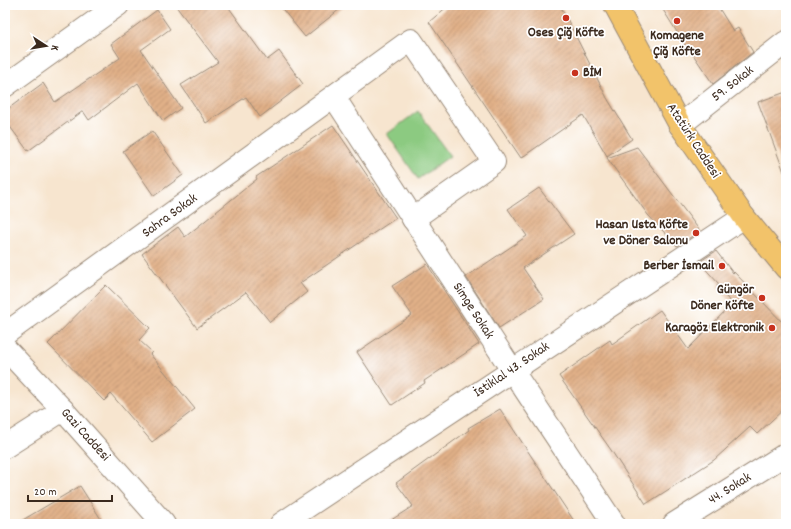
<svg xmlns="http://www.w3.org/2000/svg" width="791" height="529" font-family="Dekko,sans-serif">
  <defs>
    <pattern id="building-hatch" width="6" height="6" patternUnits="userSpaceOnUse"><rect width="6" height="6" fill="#e1b088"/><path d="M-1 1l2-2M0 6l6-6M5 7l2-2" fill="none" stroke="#b88f6f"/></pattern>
  </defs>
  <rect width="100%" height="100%" fill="#fff"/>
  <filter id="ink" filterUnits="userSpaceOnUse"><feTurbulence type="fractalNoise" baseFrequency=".025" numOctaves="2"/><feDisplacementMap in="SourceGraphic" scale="8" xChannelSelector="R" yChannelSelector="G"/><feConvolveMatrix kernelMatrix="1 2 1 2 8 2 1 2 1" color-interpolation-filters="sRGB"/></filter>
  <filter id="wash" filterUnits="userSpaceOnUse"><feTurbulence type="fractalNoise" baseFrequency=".012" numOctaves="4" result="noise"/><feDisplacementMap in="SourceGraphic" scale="16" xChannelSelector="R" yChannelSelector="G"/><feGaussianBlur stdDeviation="0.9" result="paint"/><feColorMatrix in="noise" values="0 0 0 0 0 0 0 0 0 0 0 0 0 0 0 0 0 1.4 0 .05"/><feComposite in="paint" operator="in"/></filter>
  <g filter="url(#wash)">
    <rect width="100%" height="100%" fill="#f7e5cf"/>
    <!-- park -->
    <polygon fill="#8cca81" stroke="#647a50" points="418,111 450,156 418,179 387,134"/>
    <g id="blocks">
      <!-- building -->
      <g fill="url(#building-hatch)">
        <polygon points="175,5 227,5 267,60 279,51 303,84 260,117 246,97 206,123 181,85 218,62"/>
        <polygon points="279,5 345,5 305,37"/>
        <polygon points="449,5 560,5 607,98 632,139 607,156 583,115 521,158 429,22"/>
        <polygon points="660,5 717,5 733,31 738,28 753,52 713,84 688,47 687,48"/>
        <polygon points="157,10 170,29 141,50 181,108 163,121 138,83 89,120 83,111 28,151 5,120 5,111 43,83 55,102 120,58 111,44"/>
        <polygon points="786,92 786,172 784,172 758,102"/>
        <polygon points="333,125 396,218 300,283 307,292 270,322 246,292 197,328 142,254 178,227 185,237 257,179 256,177"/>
        <polygon points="152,131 183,175 154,196 123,151"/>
        <polygon points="637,147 700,231 677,246 648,215 607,158"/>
        <polygon points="539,188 574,234 523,268 544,299 499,328 466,277 527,236 508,209"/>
        <polygon points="716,251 733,273 734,272 786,326 786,407 757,434 750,427 714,460 646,504 611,450 559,376 610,340 612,344 660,310 688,349 732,304 717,286 719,284 699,262"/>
        <polygon points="427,264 479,344 424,381 425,383 392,405 357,352 412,315 392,286"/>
        <polygon points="106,285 150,328 139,340 152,352 150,354 195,409 152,442 111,394 104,401 48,344"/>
        <polygon points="500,409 576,524 385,524 413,506 396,483 469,430 468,428"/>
        <polygon points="80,486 104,524 16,524"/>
      </g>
    </g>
  </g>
  <g filter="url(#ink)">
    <use href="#blocks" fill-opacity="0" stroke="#998876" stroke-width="1"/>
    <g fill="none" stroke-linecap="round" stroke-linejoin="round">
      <!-- minor casing -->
      <g stroke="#998876" stroke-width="24">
        <g id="minor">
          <polyline points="334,97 512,370 614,524"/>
          <polyline points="680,125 786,42"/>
          <polyline points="5,334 411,40 494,162 413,219"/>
          <polyline points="5,447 63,410"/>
          <polyline points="281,524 744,217"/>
          <polyline points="674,524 786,454"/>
        </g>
      </g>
      <!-- tertiary casing -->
      <g stroke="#998876" stroke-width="24">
        <g id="tertiary">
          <polyline points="5,86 118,5"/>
          <polyline points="5,348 63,410 164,524"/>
        </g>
      </g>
      <!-- primary casing -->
      <g stroke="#998876" stroke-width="24">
        <polyline id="primary" points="615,5 680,125 744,217 786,268"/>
      </g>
      <!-- minor -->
      <use href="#minor" stroke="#fff" stroke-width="22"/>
      <!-- tertiary -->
      <use href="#tertiary" stroke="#fff" stroke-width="22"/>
      <!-- primary -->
      <use href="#primary" stroke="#f2c36a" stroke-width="22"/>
    </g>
  </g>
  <!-- markers -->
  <g fill="#c8321e" stroke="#fff" stroke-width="1.5">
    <circle cx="566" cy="18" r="4"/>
    <circle cx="677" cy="21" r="4"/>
    <circle cx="575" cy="73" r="4"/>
    <circle cx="696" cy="233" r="4"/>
    <circle cx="722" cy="266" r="4"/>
    <circle cx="762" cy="298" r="4"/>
    <circle cx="772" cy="328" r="4"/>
  </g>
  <g text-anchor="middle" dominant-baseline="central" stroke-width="3.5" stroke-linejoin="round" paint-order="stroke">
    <!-- poi labels -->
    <g font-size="14" font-weight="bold" fill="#3b2a1e" stroke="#fff" text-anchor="end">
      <text x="566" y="33" text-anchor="middle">Oses Çiğ Köfte</text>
      <text x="677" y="36" text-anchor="middle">Komagene<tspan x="677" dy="16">Çiğ Köfte</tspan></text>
      <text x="583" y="73" text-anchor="start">BİM</text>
      <text x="688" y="225">Hasan Usta Köfte<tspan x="688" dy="16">ve Döner Salonu</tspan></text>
      <text x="714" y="266">Berber İsmail</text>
      <text x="754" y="290">Güngör<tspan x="754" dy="16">Döner Köfte</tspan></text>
      <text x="764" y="328">Karagöz Elektronik</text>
    </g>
    <!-- street labels -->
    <g font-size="14" fill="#3b2a1e" stroke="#fff">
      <text transform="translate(733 84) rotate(-38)">59. Sokak</text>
      <text transform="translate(693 141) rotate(57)">Atatürk Caddesi</text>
      <text transform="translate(170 216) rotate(-36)">Sahra Sokak</text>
      <text transform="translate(473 311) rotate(57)">Simge Sokak</text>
      <text transform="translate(512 370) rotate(-34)">İstiklal 43. Sokak</text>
      <text transform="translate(85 435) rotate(48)">Gazi Caddesi</text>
      <text transform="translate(730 489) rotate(-32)">44. Sokak</text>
    </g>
  </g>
  <!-- margin -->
  <rect width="791" height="529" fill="none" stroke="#fff" stroke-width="20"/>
  <!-- north arrow -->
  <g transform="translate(46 46) rotate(102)" stroke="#ffffff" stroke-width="3" paint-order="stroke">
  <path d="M0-3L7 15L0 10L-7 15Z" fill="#3b2a1e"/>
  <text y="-6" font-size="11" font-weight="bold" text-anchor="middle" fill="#3b2a1e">K</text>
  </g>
  <!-- scale -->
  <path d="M28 495v6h84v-6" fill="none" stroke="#3b2a1e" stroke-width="2"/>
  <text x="34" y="495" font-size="12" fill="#3b2a1e" stroke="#ffffff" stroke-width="3" paint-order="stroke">20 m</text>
</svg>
